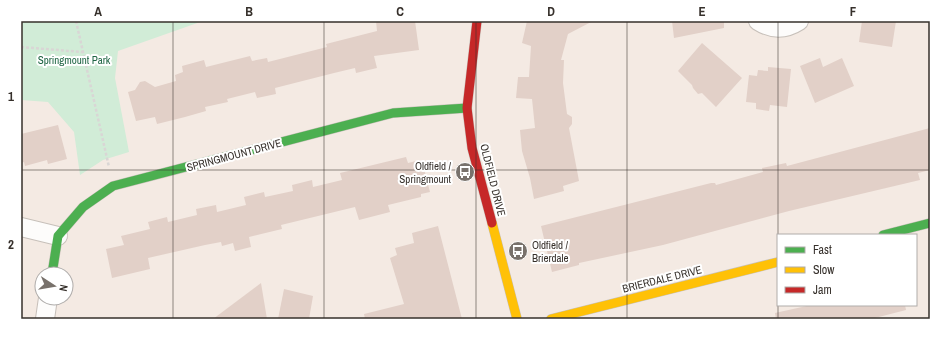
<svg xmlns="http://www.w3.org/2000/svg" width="951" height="340" font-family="'Archivo Narrow',sans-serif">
  <rect width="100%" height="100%" fill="#f4eae3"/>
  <!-- green -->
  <polygon fill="#d1ecd7" points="21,21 203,21 118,51 115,78 129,152 103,160 80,175 74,132 48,102 21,100"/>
  <!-- building -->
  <g fill="#e2d0c8">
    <polygon points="376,21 415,21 419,50 374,56 377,68 356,73 355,68 334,73 275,88 276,94 257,98 255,92 227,99 228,102 205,107 206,111 185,117 157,124 155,117 136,121 128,92 135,90 140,82 145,81 155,87 176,81 175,75 183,72 182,66 204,60 206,67 250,56 252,61 267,58 268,62 327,47 326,44 377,31"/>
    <polygon points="527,21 593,21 568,34 561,60 564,60 563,83 567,114 572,117 572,124 569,128 579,181 563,186 564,191 534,199 530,178 522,151 520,130 535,128 532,99 516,98 518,77 529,77 531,46 522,43"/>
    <polygon points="672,21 724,21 724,28 674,38"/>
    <polygon points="862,21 896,21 892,47 859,42"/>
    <polygon points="702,43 742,78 716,107 702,93 698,94 693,88 692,85 678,71"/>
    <polygon points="820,58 823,67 842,58 854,86 815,103 800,66"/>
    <polygon points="768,67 791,69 787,107 770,105 769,111 756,109 756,103 746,102 749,75 757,76 758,70 768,71"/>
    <polygon points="58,125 67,159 48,164 47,160 25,166 24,162 21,163 21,134"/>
    <polygon points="930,128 930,170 918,173 920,180 789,211 663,245 579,263 579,265 552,272 541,226 711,183 715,183 716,185 763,172 762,168 786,163 787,166"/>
    <polygon points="406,157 408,163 420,160 420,162 422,161 430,192 421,194 421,197 388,205 390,212 359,220 355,207 281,225 282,229 249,237 251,247 235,251 233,243 222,246 221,242 205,245 148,258 150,269 112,278 106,249 124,245 121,236 150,229 148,222 167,217 168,222 197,215 196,209 216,205 217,212 246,205 244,197 264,192 265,197 293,191 292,185 312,180 313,187 342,180 340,173"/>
    <polygon points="438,226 462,319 365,319 364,314 404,304 390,258 397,255 395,248 414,243 412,233"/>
    <polygon points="261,283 267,319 213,319"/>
    <polygon points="284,289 313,296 309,319 278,319"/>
    <polygon points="811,305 905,305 906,310 871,319 776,319 775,313"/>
  </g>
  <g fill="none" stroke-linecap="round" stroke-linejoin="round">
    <!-- street casing -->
    <g stroke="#c7c0ba" stroke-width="20">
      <g id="street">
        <path d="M758,21C772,30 785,30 799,21"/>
        <polyline points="21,227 58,236"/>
        <polyline points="45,319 48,298"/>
      </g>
    </g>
    <!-- fast casing -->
    <g stroke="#c7c0ba" stroke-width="10">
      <g id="fast">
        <polyline points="883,235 930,223"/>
        <polyline points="52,274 58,236 83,207 113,186 393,113 467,108"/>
      </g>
    </g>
    <!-- slow casing -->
    <g stroke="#c7c0ba" stroke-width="10">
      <g id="slow">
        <polyline points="492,223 517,319"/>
        <polyline points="551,319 778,262"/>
      </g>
    </g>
    <!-- jam casing -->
    <g stroke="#c7c0ba" stroke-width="10">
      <polyline id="jam" points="477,21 467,108 472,148 492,223"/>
    </g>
    <!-- path -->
    <g stroke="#d9d6d5" stroke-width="2.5" stroke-dasharray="3 2" stroke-linecap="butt">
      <polyline points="76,21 109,167"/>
      <polyline points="21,47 82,52"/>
    </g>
    <!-- street -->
    <use href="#street" stroke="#fdfcfb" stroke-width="18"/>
    <!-- fast -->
    <use href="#fast" stroke="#4caf50" stroke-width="9"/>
    <!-- slow -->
    <use href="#slow" stroke="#ffc107" stroke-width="9"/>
    <!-- jam -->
    <use href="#jam" stroke="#c62828" stroke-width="9"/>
  </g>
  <!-- grid -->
  <path fill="none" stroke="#36302b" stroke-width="1" stroke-opacity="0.55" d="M173,21V319M324,21V319M476,21V319M627,21V319M778,21V319M21,170H930"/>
  <!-- icons -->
  <defs>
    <g id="bus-disc" transform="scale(1)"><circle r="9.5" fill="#78716b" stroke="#fff"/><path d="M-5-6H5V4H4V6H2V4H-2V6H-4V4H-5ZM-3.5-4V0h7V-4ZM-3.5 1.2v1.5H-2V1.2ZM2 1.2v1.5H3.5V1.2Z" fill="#fff"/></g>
  </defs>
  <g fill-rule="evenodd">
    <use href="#bus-disc" x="465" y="172"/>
    <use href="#bus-disc" x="518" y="251"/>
  </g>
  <g text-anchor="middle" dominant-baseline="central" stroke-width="4" stroke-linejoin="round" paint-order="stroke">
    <!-- park labels -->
    <g font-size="11" fill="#1f6544" stroke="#fff">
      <text x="74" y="60">Springmount Park</text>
    </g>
    <!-- street labels -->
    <g font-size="11" fill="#36302b" stroke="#fff">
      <text transform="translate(234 155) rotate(-15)">SPRINGMOUNT DRIVE</text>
      <text transform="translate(493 180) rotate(76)">OLDFIELD DRIVE</text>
      <text transform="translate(662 279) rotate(-14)">BRIERDALE DRIVE</text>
    </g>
    <!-- poi labels -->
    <g font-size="11" fill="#36302b" stroke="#fff" text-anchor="end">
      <text x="451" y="166">Oldfield /<tspan x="451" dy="13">Springmount</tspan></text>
      <text x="532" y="245" text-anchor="start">Oldfield /<tspan x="532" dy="13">Brierdale</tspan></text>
    </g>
  </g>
  <!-- border -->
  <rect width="951" height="340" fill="none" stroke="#ffffff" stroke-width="44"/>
  <!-- legend -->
  <rect x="777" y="234" width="140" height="72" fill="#ffffff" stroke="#afacaa"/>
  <rect x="785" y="247" width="20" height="6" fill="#4caf50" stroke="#afacaa"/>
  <text x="813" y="254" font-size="12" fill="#36302b">Fast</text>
  <rect x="785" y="267" width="20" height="6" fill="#ffc107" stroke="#afacaa"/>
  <text x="813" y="274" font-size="12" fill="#36302b">Slow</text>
  <rect x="785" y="287" width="20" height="6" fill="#c62828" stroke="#afacaa"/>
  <text x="813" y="294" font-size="12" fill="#36302b">Jam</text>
  <!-- north arrow -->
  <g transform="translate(54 286) rotate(102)"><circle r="19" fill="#ffffff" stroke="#afacaa"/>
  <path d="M0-3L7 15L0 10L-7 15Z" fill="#78716b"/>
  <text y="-6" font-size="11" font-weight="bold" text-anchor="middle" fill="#36302b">N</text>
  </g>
  <rect x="22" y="22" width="907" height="296" fill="none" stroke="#36302b" stroke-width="1.5"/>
  <g font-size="13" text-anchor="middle" font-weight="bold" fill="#36302b">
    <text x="98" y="16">A</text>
    <text x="249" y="16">B</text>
    <text x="400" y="16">C</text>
    <text x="551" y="16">D</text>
    <text x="702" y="16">E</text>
    <text x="853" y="16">F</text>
    <text x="11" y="101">1</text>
    <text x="11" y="249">2</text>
  </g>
</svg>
